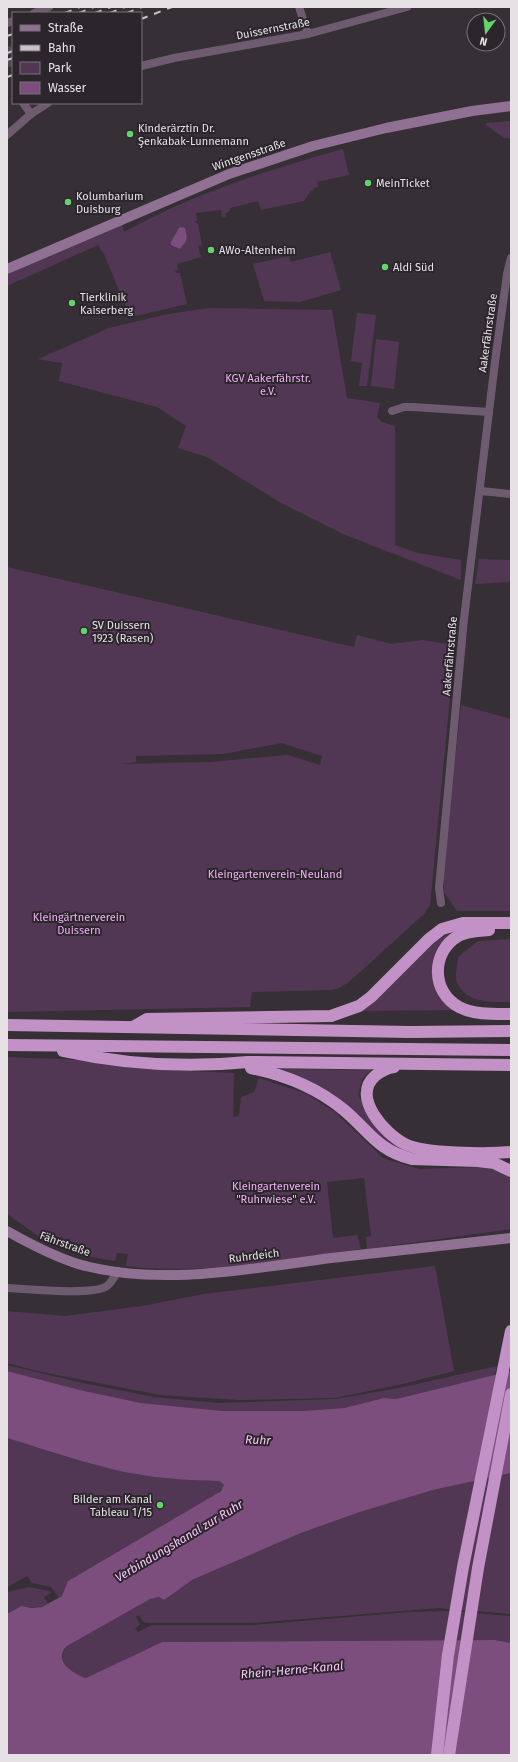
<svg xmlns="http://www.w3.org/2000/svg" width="518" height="1762" font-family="'Fira Sans',sans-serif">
  <rect width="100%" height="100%" fill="#363036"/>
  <!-- green -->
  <g fill="#523754" fill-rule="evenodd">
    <polygon points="511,121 511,138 504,138 486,125 486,123"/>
    <path d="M343,149L349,175L317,182L318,187H315L312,191L311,190L304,201L261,210L258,201L230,208V211L225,213L226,217L222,218L221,210L196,213L197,221H194L198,224L202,245L198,246L201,257L177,264L178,270L175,271L176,273H180L187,304L127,318L123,311L127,309L104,254L98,245L7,286V274L122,223L124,232C193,194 267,170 343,149Z"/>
    <polygon points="330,252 341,290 300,302 264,301 253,264 289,256 291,262"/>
    <polygon points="209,308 332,310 347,398 380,403 377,417 382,422 395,426 395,545 418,553 461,560 461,580 343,534 281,503 207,457 178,448 186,426 157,407 59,381 62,363 38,359 109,328 168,314"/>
    <polygon points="357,313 376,315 367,386 359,386 362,363 351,361"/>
    <polygon points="376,339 399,342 394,389 371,386"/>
    <polygon points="479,559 511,560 511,582 475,584"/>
    <path d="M7,567L354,647L357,635L391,644L423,640L455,645L430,905L424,914L349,982L339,988L332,990L252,992L250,1007L7,1012ZM282,743L322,756L320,765L288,755L210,762L120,764L136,762V756L223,754Z"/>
    <polygon points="461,705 511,719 511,911 457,911 444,892 444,864"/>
    <path d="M452,932C436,951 425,972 439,995C442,1001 450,1006 455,1010L360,1011L432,943Z"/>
    <path d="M511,939V1002C492,1002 466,1004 457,982C454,976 458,964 458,957L478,941Z"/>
    <path d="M7,1057L80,1060L162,1070L234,1073L233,1117L239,1116L241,1097L254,1092L259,1078L307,1094L336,1113L383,1158L419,1169L482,1167L505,1173L511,1180V1229L367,1249L366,1237L371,1236L364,1178L327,1182L333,1238L357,1235L361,1249C283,1259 204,1276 126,1266L128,1254L117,1253L115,1261L79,1255L41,1238L7,1214Z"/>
    <polygon points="277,1069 371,1070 362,1079 358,1095 368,1114 424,1154 409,1155 393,1149"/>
    <polygon points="435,1266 454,1371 398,1385 335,1398 239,1400 160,1395 37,1371 7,1363 7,1311 65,1316 142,1306 204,1294"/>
    <polygon points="7,1365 83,1383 154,1397 219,1403 335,1399 399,1388 497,1366 495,1375 396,1399 384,1398 344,1408 303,1411 223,1411 141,1403 80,1390 7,1371"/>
    <polygon points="7,1438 86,1463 141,1475 164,1478 221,1481 223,1482 224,1487 216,1494 68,1581 64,1593 59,1598 51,1587 32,1583 27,1576 7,1587"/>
    <path d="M511,1473V1614L439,1608L253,1623H147L143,1622L139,1615L136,1617L140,1624L135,1629L138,1632L152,1625H253L409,1612L448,1611L511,1616V1643L495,1640L162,1642L86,1678C75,1675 62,1667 62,1654L67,1646L151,1598L159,1597L164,1600L186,1583L301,1533L360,1512L433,1490Z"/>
    <polygon points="29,1587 49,1591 51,1593 44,1597 48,1604 38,1608 21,1606 7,1614 7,1592"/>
  </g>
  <!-- water -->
  <g fill="#7b4e7e">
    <path d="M181,227L185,228C188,241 187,240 180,249L171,245V242L179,228Z"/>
    <path d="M7,1371L80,1390L141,1403L223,1411H303L344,1408L384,1398L396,1399L511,1371V1473L433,1490L360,1512L301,1533L192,1580L164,1600L159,1597L150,1599L67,1646C52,1660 73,1674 86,1678L162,1642L495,1640L511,1643V1755H7V1614L21,1606L32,1608L42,1607L62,1596L68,1581L216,1494L221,1491L224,1485L220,1481C202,1480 183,1480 165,1478C111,1473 59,1454 7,1438Z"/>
  </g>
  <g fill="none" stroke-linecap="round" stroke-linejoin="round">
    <!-- minor-tunnel -->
    <polyline stroke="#504b50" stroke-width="8" stroke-dasharray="8 4" stroke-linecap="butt" points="7,47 13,68"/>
    <!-- minor -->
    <g stroke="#6f5b70" stroke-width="8">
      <polyline points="299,7 308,34"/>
      <polyline points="34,13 49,7"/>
      <polyline points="7,23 13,21"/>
      <polyline points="141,66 174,58 308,34 407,7"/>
      <polyline points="23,103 31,114"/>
      <polyline points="7,135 31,114 48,103"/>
      <polyline points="392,411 404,407 413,407 489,412"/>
      <polyline points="481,491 511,494"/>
      <polyline points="441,903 439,888 464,619 495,362 507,274 511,258"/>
      <path d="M7,1288C26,1289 93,1296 107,1286C111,1283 115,1276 118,1271"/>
    </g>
    <!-- secondary -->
    <g stroke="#917193" stroke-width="10">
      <polyline points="7,269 229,174 313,146 386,128 472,111 511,106"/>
      <path d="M7,1231C30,1244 53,1256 78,1264C160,1287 248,1269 331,1258C391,1251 451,1245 511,1238"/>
    </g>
    <!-- motorway -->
    <g stroke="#c291c5" stroke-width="12">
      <path d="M489,930C479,931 467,931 458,936C431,952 431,992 459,1007C474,1015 495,1014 511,1014"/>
      <polyline points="7,1025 410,1032 511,1031"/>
      <polyline points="133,1027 147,1019 331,1016 359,1006 371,997 429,939 442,929 463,923 511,923"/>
      <polyline points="7,1045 511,1050"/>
      <path d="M63,1051C122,1064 187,1068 248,1062L511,1065"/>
      <path d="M394,1067C386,1068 381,1071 375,1076C351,1097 385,1134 405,1144C424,1154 489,1154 511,1152"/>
      <path d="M251,1068C286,1075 316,1087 344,1110C370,1132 377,1150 412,1159L478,1161L494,1163L511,1171"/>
      <polyline points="437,1755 448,1655 463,1567 511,1331"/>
      <polyline points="449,1755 478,1568 511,1394"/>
    </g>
    <!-- rail -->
    <g stroke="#c6c2c6" stroke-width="2" stroke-dasharray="7 7" stroke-linecap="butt">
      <polyline points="65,13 80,7"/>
      <polyline points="79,13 94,7"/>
      <polyline points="95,13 111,7"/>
      <polyline points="110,13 125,7"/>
      <polyline points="127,13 142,7"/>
      <polyline points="141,19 172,7"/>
      <polyline points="7,36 13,34"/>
      <polyline points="7,53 13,51"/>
      <polyline points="7,60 13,58"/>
      <polyline points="7,77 13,75"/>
    </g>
  </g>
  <!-- markers -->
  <g fill="#63d469" stroke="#2c262c" stroke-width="1.5">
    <circle cx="130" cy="134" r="4"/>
    <circle cx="368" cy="183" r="4"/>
    <circle cx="68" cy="202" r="4"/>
    <circle cx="211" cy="250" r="4"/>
    <circle cx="385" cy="267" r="4"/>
    <circle cx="72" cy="303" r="4"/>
    <circle cx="84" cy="631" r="4"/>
    <circle cx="160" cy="1505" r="4"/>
  </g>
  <g text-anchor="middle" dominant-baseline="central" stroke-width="4" stroke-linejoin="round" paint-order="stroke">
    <!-- street labels -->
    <g font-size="11" fill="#e5e1e5" stroke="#2c262c">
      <text transform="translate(273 29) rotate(-11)">Duissernstraße</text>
      <text transform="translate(249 155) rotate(-19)">Wintgensstraße</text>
      <text transform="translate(488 333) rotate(-82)">Aakerfährstraße</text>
      <text transform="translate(450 656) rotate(-85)">Aakerfährstraße</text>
      <text transform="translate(65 1244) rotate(20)">Fährstraße</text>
      <text transform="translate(254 1256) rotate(-7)">Ruhrdeich</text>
    </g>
    <!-- poi labels -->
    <g font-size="11" fill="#e5e1e5" stroke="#2c262c" text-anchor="start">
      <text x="138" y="128">Kinderärztin Dr.<tspan x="138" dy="13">Şenkabak-Lunnemann</tspan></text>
      <text x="376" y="183">MeinTicket</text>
      <text x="76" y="196">Kolumbarium<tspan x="76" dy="13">Duisburg</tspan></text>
      <text x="219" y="250">AWo-Altenheim</text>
      <text x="393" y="267">Aldi Süd</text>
      <text x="80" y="297">Tierklinik<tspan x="80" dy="13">Kaiserberg</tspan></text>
      <text x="92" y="625">SV Duissern<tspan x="92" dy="13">1923 (Rasen)</tspan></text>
      <text x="152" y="1499" text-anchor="end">Bilder am Kanal<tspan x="152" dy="13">Tableau 1/15</tspan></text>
    </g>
    <!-- park labels -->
    <g font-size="11" fill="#f2aff6" stroke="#2c262c">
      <text x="268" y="378">KGV Aakerfährstr.<tspan x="268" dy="13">e.V.</tspan></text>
      <text x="275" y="874">Kleingartenverein-Neuland</text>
      <text x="79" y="917">Kleingärtnerverein<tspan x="79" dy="13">Duissern</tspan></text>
      <text x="276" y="1186">Kleingartenverein<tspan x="276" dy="13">"Ruhrwiese" e.V.</tspan></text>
    </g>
    <!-- water labels -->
    <g font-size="12" font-style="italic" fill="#fac3fd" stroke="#2c262c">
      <text transform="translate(258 1440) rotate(2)">Ruhr</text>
      <text transform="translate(179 1541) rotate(-31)">Verbindungskanal zur Ruhr</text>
      <text transform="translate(292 1670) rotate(-5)">Rhein-Herne-Kanal</text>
    </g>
  </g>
  <!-- border -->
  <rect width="518" height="1762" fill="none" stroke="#e5e1e5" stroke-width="16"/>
  <!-- legend -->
  <rect x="12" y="12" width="130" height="92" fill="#2c262c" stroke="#767176"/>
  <rect x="20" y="25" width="20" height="6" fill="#917193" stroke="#767176"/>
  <text x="48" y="32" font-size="12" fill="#e5e1e5">Straße</text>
  <rect x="20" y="45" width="20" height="6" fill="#c6c2c6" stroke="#767176"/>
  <text x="48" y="52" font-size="12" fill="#e5e1e5">Bahn</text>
  <rect x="20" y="62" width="20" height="12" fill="#523754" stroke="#767176"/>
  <text x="48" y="72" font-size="12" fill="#e5e1e5">Park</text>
  <rect x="20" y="82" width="20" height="12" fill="#7b4e7e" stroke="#767176"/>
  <text x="48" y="92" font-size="12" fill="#e5e1e5">Wasser</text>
  <!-- north arrow -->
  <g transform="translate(486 32) rotate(195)"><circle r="19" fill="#2c262c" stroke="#767176"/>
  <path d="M0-3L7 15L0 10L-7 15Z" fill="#63d469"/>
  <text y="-6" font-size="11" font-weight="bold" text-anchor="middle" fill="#e5e1e5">N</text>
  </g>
</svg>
